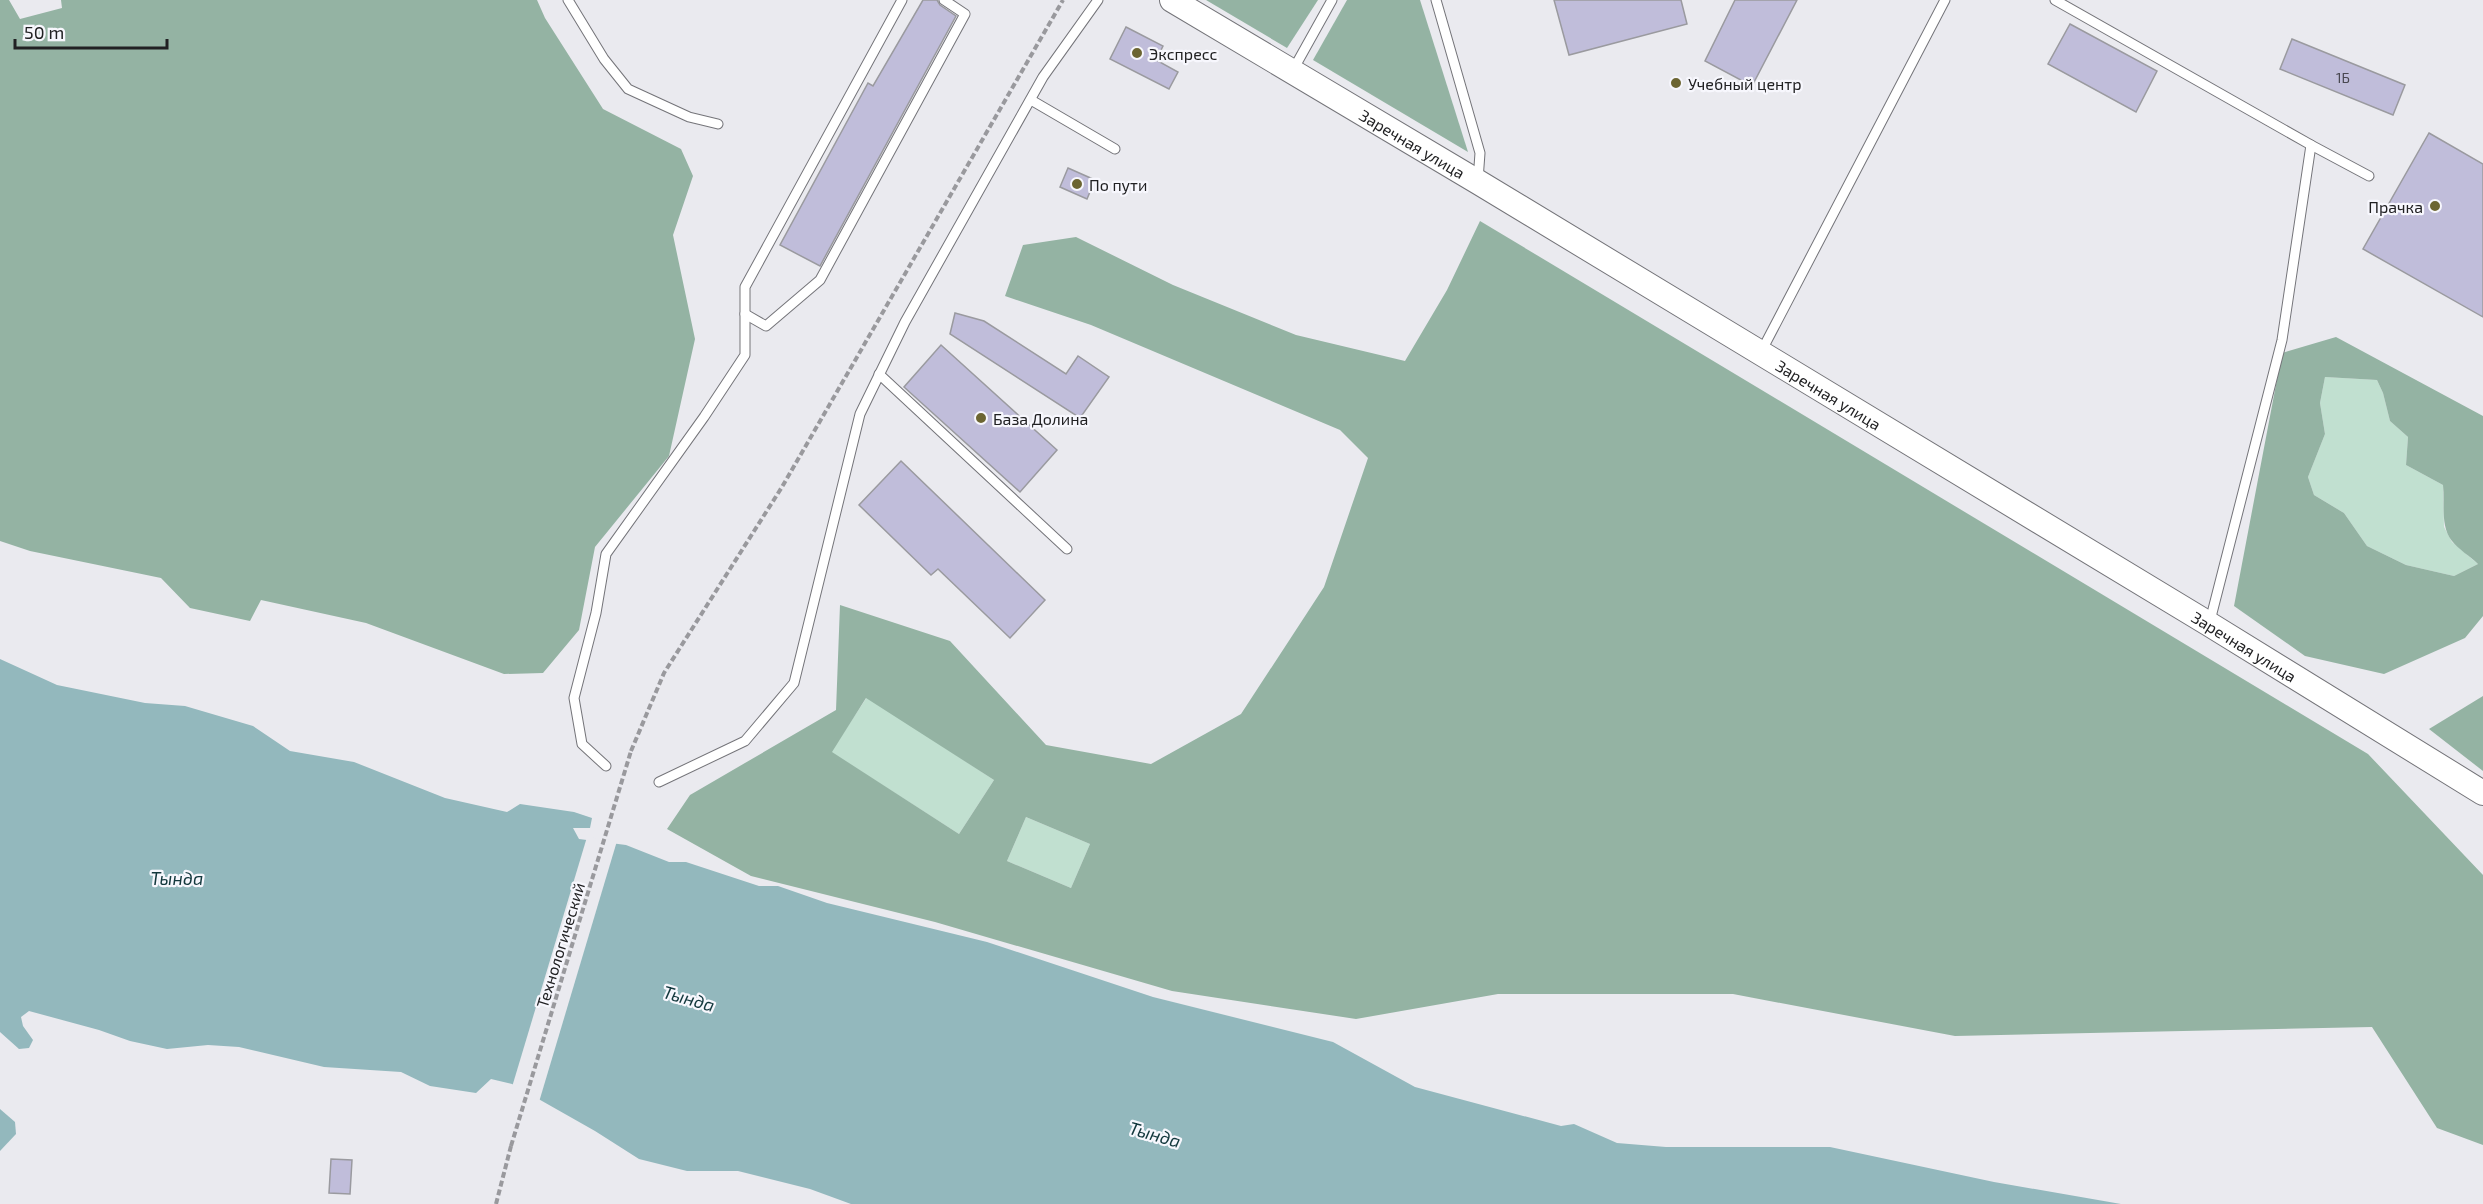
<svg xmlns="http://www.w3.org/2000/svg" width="2483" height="1204" font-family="'Exo 2',sans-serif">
  <rect width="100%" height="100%" fill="#eaeaef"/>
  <!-- green -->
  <g fill="#c1e0d0">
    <polygon points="2325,377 2377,380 2383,393 2390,421 2408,437 2406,465 2443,485 2444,527 2452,542 2478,564 2454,576 2406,565 2367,546 2344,513 2314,495 2308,477 2325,434 2320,403"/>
    <polygon points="867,697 994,780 959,834 831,752"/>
    <polygon points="1026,817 1090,844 1071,888 1007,861"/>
  </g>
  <!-- forest -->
  <g fill="#94b3a3" fill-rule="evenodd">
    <polygon points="0,0 9,0 20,19 62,8 61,0 537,0 545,18 603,109 681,149 693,176 673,235 695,339 669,456 595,547 579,630 543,673 504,674 366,623 261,600 250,621 190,608 161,578 30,551 0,541"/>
    <polygon points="1206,0 1318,0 1287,48"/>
    <polygon points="1347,0 1420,0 1468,152 1313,60"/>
    <path d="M1480,221L2368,754L2483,875V1145L2437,1128L2372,1027L1955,1036L1733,994H1498L1356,1019L1172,991L935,922L751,876L667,829L690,795L836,710L840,605L950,641L1046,745L1151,764L1241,714L1324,587L1368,458L1340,430L1091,325L1005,296L1023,245L1076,237L1173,285L1296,335L1405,361L1447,290ZM866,698L994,780L959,834L832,752ZM1026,817L1090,844L1071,888L1007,861Z"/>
    <path d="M2336,337L2483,416V616L2465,638L2384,674L2305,656L2234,606L2282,353ZM2325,377L2377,380L2383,393L2390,421L2408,437L2406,465L2443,485C2445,504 2440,526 2452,541C2459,550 2470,556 2478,564L2454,576L2406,565L2367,546L2344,513L2314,495L2308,477L2325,434L2320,403Z"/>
    <polygon points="2483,696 2483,771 2429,729"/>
  </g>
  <!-- water -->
  <g fill="#93b8bd">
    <polygon points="0,659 57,685 145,703 185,706 253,726 290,751 354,762 445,798 507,812 520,804 574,812 592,818 590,828 573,828 579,839 626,845 669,862 686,862 759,886 778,886 827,903 987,942 1153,997 1333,1042 1415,1087 1561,1126 1574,1124 1617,1143 1666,1147 1830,1147 1994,1182 2121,1204 851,1204 810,1189 738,1171 687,1171 639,1159 595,1131 512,1084 491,1079 476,1093 430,1086 401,1072 324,1067 239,1047 208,1045 167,1049 130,1041 99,1030 29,1011 21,1017 23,1026 33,1040 29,1048 19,1049 0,1032"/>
    <polygon points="0,1109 15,1122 16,1134 0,1151"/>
  </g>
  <!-- pier -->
  <polygon fill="#eaeaef" points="587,837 617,841 539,1102 512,1087"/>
  <!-- building -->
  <g fill="#c0bdda" stroke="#9a9a9f" stroke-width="1.5">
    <polygon points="923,0 937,0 940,5 956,16 820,266 780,245 868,83 873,86"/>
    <polygon points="1554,0 1681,0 1687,24 1569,55"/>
    <polygon points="1735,0 1797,0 1752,86 1705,61"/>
    <polygon points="2070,24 2157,71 2136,112 2048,64"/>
    <polygon points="1126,27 1163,46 1156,60 1178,72 1169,89 1110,59"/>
    <polygon points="2292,39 2405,85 2393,115 2280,69"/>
    <polygon points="2429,133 2483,164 2483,317 2363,249"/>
    <polygon points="1068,168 1095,180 1087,199 1060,187"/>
    <polygon points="955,313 984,321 1066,374 1078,356 1109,377 1080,418 950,334"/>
    <polygon points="941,345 1057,450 1020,492 904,387"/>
    <polygon points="901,461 1045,600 1010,638 938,569 931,575 859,505"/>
    <polygon points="331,1159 352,1160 350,1194 329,1193"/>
  </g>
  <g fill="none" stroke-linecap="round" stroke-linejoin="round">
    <!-- service casing -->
    <g stroke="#747479" stroke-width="11">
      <g id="service">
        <polyline points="568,0 604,59 628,89 689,117 718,124"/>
        <polyline points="1436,0 1480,153 1478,180"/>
        <polyline points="2055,0 2311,145 2282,340 2210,621"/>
        <polyline points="1293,70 1332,0"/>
        <polyline points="1031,100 1115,149"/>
        <polyline points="2311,145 2369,176"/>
        <polyline points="745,314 766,326 820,280 965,14 944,0"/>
        <polyline points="1761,352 1945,0"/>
        <polyline points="879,374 1067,549"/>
        <polyline points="606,766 582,744 574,698 596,613 606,554 704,417 745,355 745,287 902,0"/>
        <polyline points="659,782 745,741 794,683 860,414 905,322 1043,77 1098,0"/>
      </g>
    </g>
    <!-- tertiary casing -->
    <g stroke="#747479" stroke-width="26">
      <g id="tertiary">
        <path id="s1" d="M1172,0L1478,182L2209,624L2483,793"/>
      </g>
    </g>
    <!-- path -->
    <g stroke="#99999d" stroke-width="4" stroke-dasharray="6 3" stroke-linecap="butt">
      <polyline points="631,751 664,673 782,487 1063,0"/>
      <polyline points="496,1204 511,1146"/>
    </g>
    <!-- service -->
    <use href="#service" stroke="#fff" stroke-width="9"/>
    <!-- tertiary -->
    <use href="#tertiary" stroke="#fff" stroke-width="24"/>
    <!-- path-bridge -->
    <polyline stroke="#99999d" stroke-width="4" stroke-dasharray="6 3" stroke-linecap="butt" points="511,1146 631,751"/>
  </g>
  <!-- markers -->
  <g fill="#6c6532" stroke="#f7f7fd" stroke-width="2">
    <circle cx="1137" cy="53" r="6"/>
    <circle cx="1676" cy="83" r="6"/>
    <circle cx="1077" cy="184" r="6"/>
    <circle cx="2435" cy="206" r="6"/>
    <circle cx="981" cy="418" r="6"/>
  </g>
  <g text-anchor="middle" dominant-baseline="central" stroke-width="4.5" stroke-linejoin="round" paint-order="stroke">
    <!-- number labels -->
    <g font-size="14" fill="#494851">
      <text x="2343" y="77">1Б</text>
    </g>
    <!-- poi labels -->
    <g font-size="16" fill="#212123" stroke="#f7f7fd" text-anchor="start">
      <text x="1149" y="53">Экспресс</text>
      <text x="1688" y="83">Учебный центр</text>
      <text x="1089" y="184">По пути</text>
      <text x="2423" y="206" text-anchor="end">Прачка</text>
      <text x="993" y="418">База Долина</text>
    </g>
    <!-- street labels -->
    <g font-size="16" fill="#212123" stroke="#f7f7fd">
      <text stroke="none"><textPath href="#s1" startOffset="280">Заречная улица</textPath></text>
      <text stroke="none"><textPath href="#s1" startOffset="766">Заречная улица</textPath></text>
      <text stroke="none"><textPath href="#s1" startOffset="1252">Заречная улица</textPath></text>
      <text transform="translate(560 945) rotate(-73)">Технологический</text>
    </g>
    <!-- water labels -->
    <g font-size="18" font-style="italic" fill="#13383d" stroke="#f7f7fd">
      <text x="177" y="878">Тында</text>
      <text transform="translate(689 998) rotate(16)">Тында</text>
      <text transform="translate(1155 1134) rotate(16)">Тында</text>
    </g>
  </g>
  <!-- scale -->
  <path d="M15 39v9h152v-9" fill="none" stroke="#212123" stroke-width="3"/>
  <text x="24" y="39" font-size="18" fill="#212123" stroke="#f7f7fd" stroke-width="4.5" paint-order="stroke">50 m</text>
</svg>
